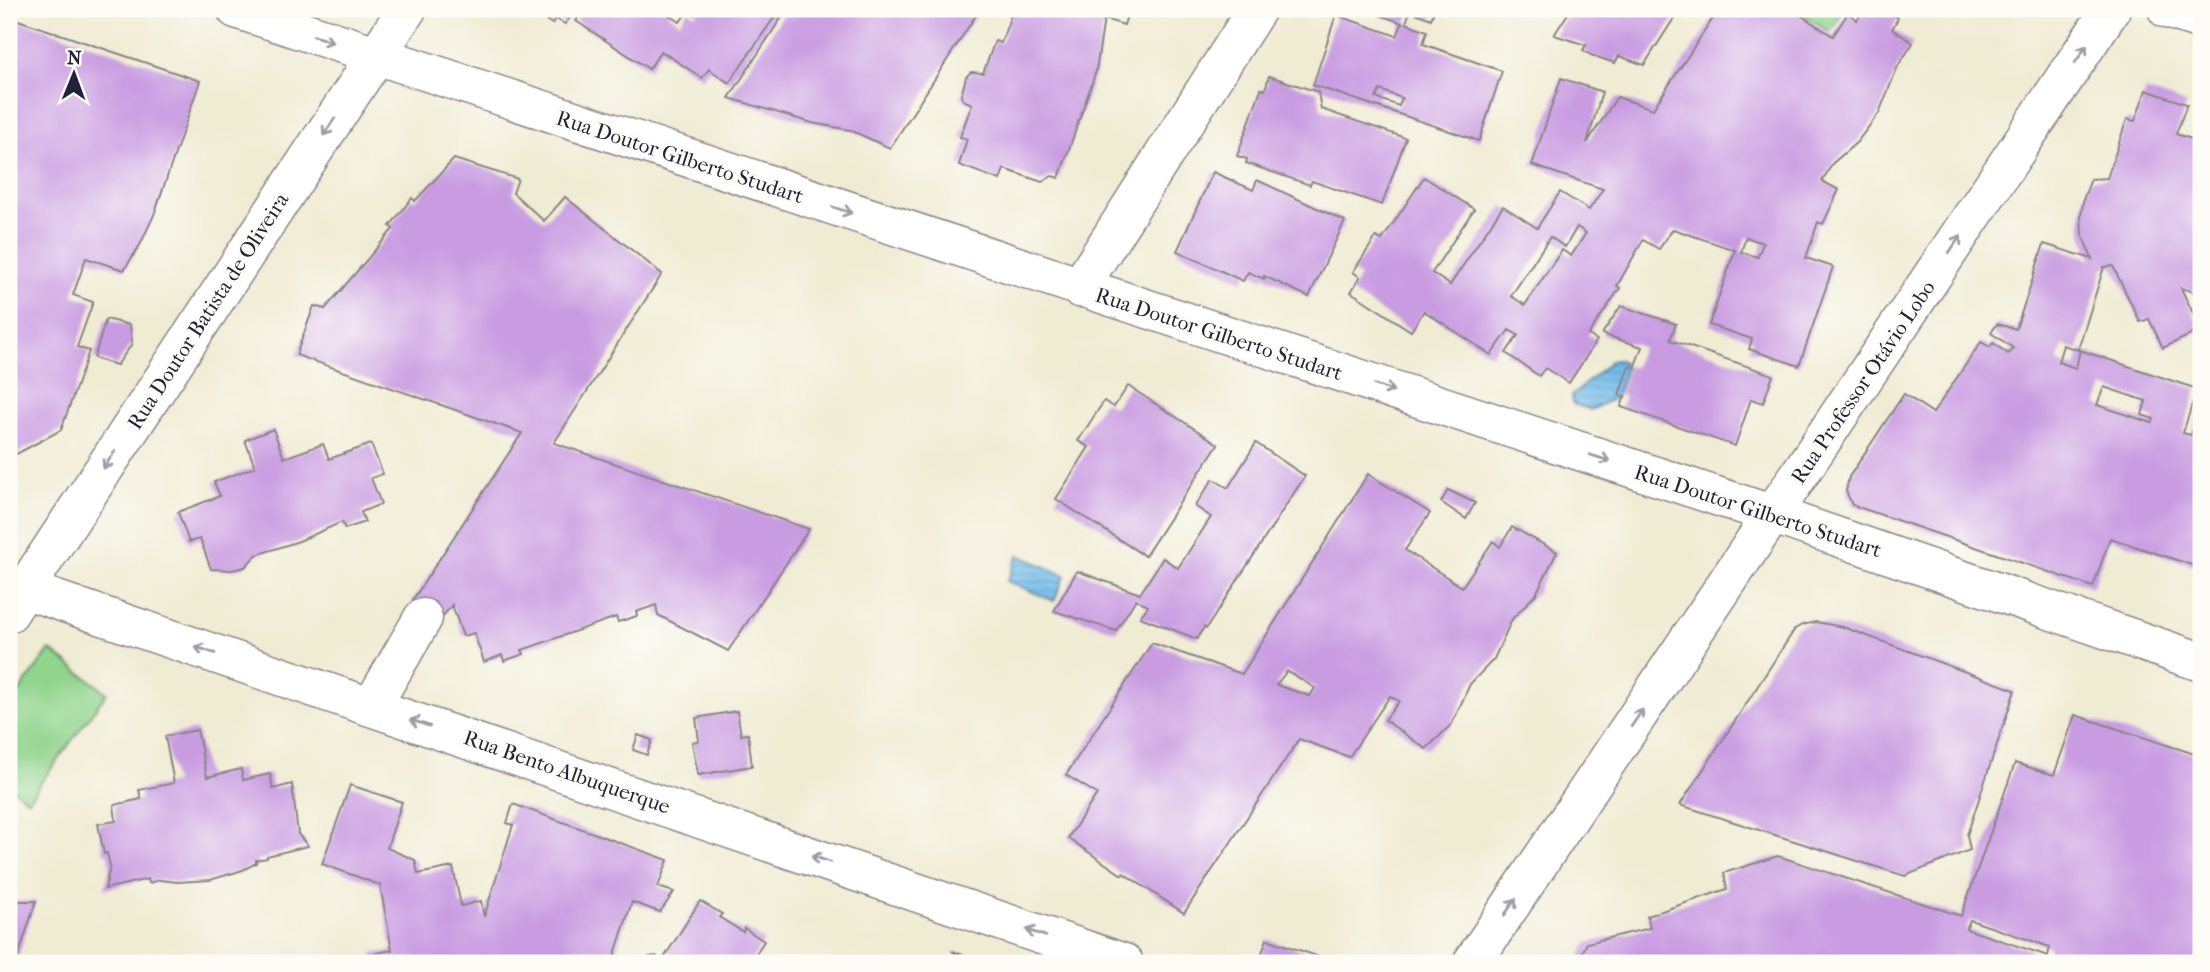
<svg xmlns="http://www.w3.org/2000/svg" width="2210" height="972" font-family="'IM FELL French Canon',serif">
  <defs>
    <pattern id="water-rules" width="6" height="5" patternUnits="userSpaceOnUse" patternTransform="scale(1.75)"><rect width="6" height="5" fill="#71bbe9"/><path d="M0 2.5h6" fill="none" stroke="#62a0c9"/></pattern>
  </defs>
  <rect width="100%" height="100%" fill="#fdfcf7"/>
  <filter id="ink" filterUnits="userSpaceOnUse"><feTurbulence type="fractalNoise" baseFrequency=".0143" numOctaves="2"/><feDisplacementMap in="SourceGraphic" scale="14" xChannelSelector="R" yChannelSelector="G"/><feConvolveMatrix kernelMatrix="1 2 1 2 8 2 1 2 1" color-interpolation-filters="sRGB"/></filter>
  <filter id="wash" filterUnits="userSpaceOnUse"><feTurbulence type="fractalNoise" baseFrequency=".00686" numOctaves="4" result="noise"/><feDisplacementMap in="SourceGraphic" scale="28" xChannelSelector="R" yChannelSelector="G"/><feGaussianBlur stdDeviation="1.57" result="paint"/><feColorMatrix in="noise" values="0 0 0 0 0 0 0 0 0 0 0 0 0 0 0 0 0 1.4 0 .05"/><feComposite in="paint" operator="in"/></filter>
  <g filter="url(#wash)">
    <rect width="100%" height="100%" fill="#f0ebd3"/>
    <!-- park -->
    <g fill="#91d48d" stroke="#5a7b64" stroke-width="2">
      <polygon points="1796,9 1845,9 1830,32"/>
      <polygon points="50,650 107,693 28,800 9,786 9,705"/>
    </g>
    <!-- water -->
    <g fill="url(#water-rules)" stroke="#4a6e92" stroke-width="2">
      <polygon points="1612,360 1620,360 1626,368 1616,397 1591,410 1573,404 1572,396"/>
      <polygon points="1018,555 1065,575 1054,601 1007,581"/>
    </g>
    <g id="blocks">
      <!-- building -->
      <g fill="#c99ce2" fill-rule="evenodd">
        <polygon points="529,9 576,9 565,24 556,19 552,24"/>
        <polygon points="584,9 672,9 668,14 680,22 688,10 695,15 700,9 780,9 729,83 709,69 702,78 661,51 649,69 576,21"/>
        <polygon points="787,9 980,9 890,148 850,130 812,123 729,98"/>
        <polygon points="1013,9 1129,9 1124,25 1104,19 1096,71 1059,178 1052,176 1042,182 1004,169 1000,180 959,165 967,139 960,137 972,104 963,100 961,96 966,77 971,72 983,73 995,41 1001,43"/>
        <path d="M1364,9H1435L1431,19L1410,11L1406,23L1427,31L1423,44L1502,71L1479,141L1313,85L1336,15L1397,36L1402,23ZM1380,90L1402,98L1399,106L1376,98Z"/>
        <polygon points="1571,9 1680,9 1644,65 1619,56 1615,63 1591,55 1583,50 1586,45 1554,35"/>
        <path d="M1719,9H1791L1833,36L1848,13L1857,20L1864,9H1884L1898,18L1892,29L1913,43L1898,66L1879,113L1857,142L1833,163L1822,181L1839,190L1823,224L1818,222L1806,258L1833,267L1799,366L1749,349L1752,339L1709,325L1735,250L1673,229L1659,249L1643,240L1617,286L1620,288L1588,335L1597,340L1569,383L1545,368L1539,376L1506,353L1518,335L1509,330L1491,355L1424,311L1411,331L1351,292L1360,277L1353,272L1376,237L1382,240L1424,177L1474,209L1432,273L1450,285L1503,206L1537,228L1560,192L1589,210L1603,189L1532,165L1561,78L1602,92L1587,143L1617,97L1653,109ZM1577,227L1586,233L1571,256L1562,250L1525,305L1511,296L1550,237L1565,247ZM1746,237L1763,243L1758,257L1741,252Z"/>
        <polygon points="9,17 200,81 154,215 140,245 124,270 86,258 73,295 93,302 77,347 89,351 61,430 9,458"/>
        <polygon points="1269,76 1318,92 1321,109 1406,138 1382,205 1312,181 1310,185 1246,163 1247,159 1237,156 1261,89 1265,90"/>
        <path d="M2146,90L2187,104L2176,134L2201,142V294L2181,288L2201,330L2163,348L2149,319L2140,322L2113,266L2104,267L2078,350L2063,345L2058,362L2076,368L2080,350L2197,389L2183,433L2191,435L2201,407V568L2110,538L2093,587L1852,505L1846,491L1849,477L1904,394L1933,413L1981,342L1990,347L1993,343L2008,354L2013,348L1991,333L1997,324L2016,329L2044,244L2092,259L2082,234L2081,215L2084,197L2091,179L2107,178L2127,119L2135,121ZM2104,387L2146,401L2142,415L2154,419L2152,423L2097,405Z"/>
        <polygon points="454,159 518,179 513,193 544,221 565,197 662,274 554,443 809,529 728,651 658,615 656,605 636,612 637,616 618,622 616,617 522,650 524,654 504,661 502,655 484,662 474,633 463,636 452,605 442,617 412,601 522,433 296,355 314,306 325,309 393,229 390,226 412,198 415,201"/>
        <polygon points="1213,172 1253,190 1257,180 1345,221 1309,297 1264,276 1264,279 1248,272 1243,281 1177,251"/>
        <polygon points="1621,306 1676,324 1670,340 1773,375 1763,403 1751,399 1735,446 1621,407 1625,396 1619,395 1629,366 1634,368 1642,347 1602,334"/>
        <polygon points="106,319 130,325 132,344 117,365 94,358"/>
        <polygon points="1128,386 1218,444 1145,556 1056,499 1089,447 1078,441 1104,401 1114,407"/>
        <polygon points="273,429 284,458 323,444 329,459 371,444 383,474 371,478 381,504 361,512 365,522 345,529 342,522 299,541 256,555 245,567 232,570 211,569 200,539 189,542 178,512 220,496 214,482 255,467 245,440"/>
        <polygon points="1256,443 1305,476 1206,629 1204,627 1197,639 1140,617 1148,606 1136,599 1116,631 1054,611 1077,571 1140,594 1163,558 1178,568 1211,517 1195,506 1213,479 1228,488"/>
        <path d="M1368,474L1430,513L1405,550L1462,587L1493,541L1500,547L1512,527L1557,552L1536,594L1512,619L1494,659L1470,684L1452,724L1426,749L1385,720L1399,701L1390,696L1349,757L1299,739L1184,913L1123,873L1122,875L1068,838L1097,794L1066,775L1152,643L1242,674ZM1287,671L1315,688L1310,696L1276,685Z"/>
        <polygon points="1448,490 1475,503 1466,519 1441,502"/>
        <polygon points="1816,622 1843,627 2015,690 1967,835 1970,850 1905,876 1680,805 1795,629 1802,625"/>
        <polygon points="737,711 741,735 748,734 752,766 698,775 692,742 699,741 696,718"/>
        <path d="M2075,715L2201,756V963H2096L2088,961V963H1577L1587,943L1650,928L1647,916L1727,889L1724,873L1778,856L1961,916L2015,763L2054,775ZM1970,920L2050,947L2048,956L1966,929Z"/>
        <polygon points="197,730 207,777 241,769 243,780 270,774 273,789 292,784 298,834 308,846 267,856 267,858 256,860 256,863 243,870 210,880 177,882 160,880 149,883 148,879 105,889 110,866 107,853 104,854 98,824 116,821 114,805 141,799 139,790 174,783 165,736"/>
        <polygon points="638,735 652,740 647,755 633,750"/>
        <polygon points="350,785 402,802 387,848 415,860 418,874 453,867 461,906 481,901 484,917 513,825 507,823 513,804 668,860 658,887 674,892 660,912 632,902 612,963 373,963 371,954 392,950 380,885 322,864"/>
        <polygon points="9,898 16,901 36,901 18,957 18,963 9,963"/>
        <polygon points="700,901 722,914 719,917 743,932 744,928 764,941 750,963 645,963 649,957 656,956 662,961"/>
        <polygon points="1267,939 1337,963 1259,961"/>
        <polygon points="952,951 987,963 968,963"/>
      </g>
    </g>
  </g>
  <g filter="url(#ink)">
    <use href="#blocks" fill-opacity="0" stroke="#898687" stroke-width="2"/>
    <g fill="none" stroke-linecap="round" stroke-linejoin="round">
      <!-- minor casing -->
      <g stroke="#898687" stroke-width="41">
        <g id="minor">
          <polyline points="236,9 1774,515 2201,662"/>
          <polyline points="2167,9 2201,20"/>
          <polyline points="1079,288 1257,9"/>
          <polyline points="9,584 1124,963"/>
          <polyline points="9,613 407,9"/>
          <polyline points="372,706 423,618"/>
          <polyline points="1472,963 2111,9"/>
        </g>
      </g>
      <!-- minor -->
      <use href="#minor" stroke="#fff" stroke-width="38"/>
    </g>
    <!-- one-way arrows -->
    <defs><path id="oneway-shaft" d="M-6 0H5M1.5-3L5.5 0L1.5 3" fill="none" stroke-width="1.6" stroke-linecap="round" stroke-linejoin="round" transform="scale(1.75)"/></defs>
    <g stroke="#9c9ca7">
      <use href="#oneway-shaft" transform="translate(323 39) rotate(19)"/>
      <use href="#oneway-shaft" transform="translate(2081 54) rotate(-56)"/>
      <use href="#oneway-shaft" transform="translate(329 127) rotate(124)"/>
      <use href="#oneway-shaft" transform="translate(842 210) rotate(18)"/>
      <use href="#oneway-shaft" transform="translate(1955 244) rotate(-56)"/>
      <use href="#oneway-shaft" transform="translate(1384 388) rotate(18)"/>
      <use href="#oneway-shaft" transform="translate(1600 458) rotate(18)"/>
      <use href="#oneway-shaft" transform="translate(109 460) rotate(123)"/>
      <use href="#oneway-shaft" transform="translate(205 650) rotate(-161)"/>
      <use href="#oneway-shaft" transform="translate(1637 718) rotate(-56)"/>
      <use href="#oneway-shaft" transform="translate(420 723) rotate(-161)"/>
      <use href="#oneway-shaft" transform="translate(821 859) rotate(-161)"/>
      <use href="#oneway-shaft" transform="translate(1510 907) rotate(-56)"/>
      <use href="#oneway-shaft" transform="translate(1036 933) rotate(-161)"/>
    </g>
  </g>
  <g text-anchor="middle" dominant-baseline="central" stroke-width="7" stroke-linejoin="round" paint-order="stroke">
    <!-- street labels -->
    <g font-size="21" fill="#22223b" stroke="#fdfcf7">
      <text transform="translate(680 157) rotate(18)">Rua Doutor Gilberto Studart</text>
      <text transform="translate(208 311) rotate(-57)">Rua Doutor Batista de Oliveira</text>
      <text transform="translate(1219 334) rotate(18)">Rua Doutor Gilberto Studart</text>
      <text transform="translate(1863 382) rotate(-56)">Rua Professor Otávio Lobo</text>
      <text transform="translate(1758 511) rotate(18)">Rua Doutor Gilberto Studart</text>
      <text transform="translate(567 772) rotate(19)">Rua Bento Albuquerque</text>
    </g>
  </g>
  <!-- margin -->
  <rect width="2210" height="972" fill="none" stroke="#fdfcf7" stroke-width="35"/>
  <!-- north arrow -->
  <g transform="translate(74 74) rotate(1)" stroke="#fdfcf7" stroke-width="5" paint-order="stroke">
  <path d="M0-5L12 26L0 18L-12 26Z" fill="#22223b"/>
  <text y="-10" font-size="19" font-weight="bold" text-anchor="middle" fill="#22223b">N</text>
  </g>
</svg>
